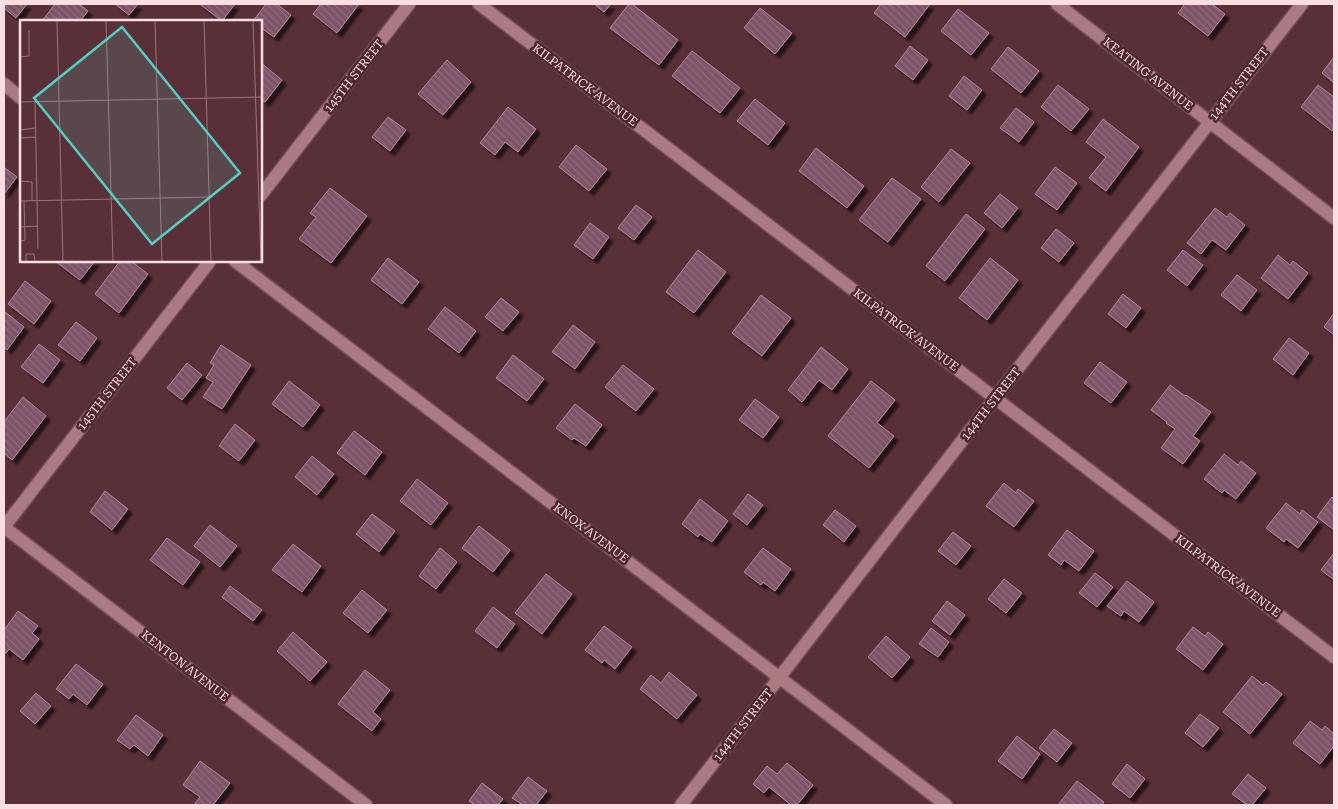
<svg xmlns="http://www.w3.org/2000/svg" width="1338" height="809" font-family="'Roboto Serif',serif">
  <defs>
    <pattern id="building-back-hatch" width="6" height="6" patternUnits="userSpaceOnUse" patternTransform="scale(1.25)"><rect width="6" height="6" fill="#7c5367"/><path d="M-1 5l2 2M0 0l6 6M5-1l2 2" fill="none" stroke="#906b7c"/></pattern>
    <filter id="shadow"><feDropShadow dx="4.5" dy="4.5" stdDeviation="1" flood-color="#0009"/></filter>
  </defs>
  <rect width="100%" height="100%" fill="#5a3038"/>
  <!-- building -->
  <g fill="url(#building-back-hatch)" stroke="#b5879d" filter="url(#shadow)">
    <polygon points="4,4 27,4 16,18 4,8"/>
    <polygon points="55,4 79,4 88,11 80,21 42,21"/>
    <polygon points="115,4 138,4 129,15"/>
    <polygon points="202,4 235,4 222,21 201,5"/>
    <polygon points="266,4 277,4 291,15 274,37 261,28 261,21 253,21"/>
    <polygon points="321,4 359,4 337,33 313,14"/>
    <polygon points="594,4 611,4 604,12"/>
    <polygon points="629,4 632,4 678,40 659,65 610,28"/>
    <polygon points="881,4 930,4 905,37 874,13"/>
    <polygon points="1185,4 1212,4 1225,14 1208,36 1178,13"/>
    <polygon points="760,8 792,33 775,54 744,28"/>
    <polygon points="958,9 989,33 971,55 941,31"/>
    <polygon points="910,46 928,60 913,80 895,66"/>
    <polygon points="1008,47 1039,71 1021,93 991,69"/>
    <polygon points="692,51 740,88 720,113 672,76"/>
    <polygon points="1334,57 1334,83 1322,73"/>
    <polygon points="447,60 471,82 443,115 418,94"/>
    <polygon points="261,63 282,80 265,102 261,100"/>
    <polygon points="964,76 982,90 967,110 949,96"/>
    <polygon points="1058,85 1089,109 1071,131 1041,107"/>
    <polygon points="1318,85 1334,97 1334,128 1332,131 1301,107"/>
    <polygon points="755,99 785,123 768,145 737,121"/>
    <polygon points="508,107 536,129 518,152 505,142 495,155 480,143"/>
    <polygon points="1016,108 1034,122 1019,142 1000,128"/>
    <polygon points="388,117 406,130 390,151 372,137"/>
    <polygon points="1103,119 1139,147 1106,191 1089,178 1106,157 1086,142"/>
    <polygon points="576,145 607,169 589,191 559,167"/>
    <polygon points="816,148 864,186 847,208 799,171"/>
    <polygon points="951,149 970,163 939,202 921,187"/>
    <polygon points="4,167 17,177 4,194"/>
    <polygon points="1055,167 1077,183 1057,210 1035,194"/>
    <polygon points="892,178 921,199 888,242 859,220"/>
    <polygon points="330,188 367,216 331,263 299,239 316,217 310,213"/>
    <polygon points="1000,194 1018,208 1002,228 984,213"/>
    <polygon points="636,205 652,217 634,240 618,228"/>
    <polygon points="1215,208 1227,217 1230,213 1245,225 1226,250 1212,240 1201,254 1187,243"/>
    <polygon points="966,214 985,229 945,281 926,266"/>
    <polygon points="590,223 609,237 593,259 574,245"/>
    <polygon points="1056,229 1074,243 1059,262 1041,248"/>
    <polygon points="698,250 726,272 694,313 666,292"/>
    <polygon points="1183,250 1203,265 1187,286 1167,270"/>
    <polygon points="1278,255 1290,265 1293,261 1308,273 1288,299 1261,278"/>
    <polygon points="388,258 419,282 402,304 371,280"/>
    <polygon points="990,258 1018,280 987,320 959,298"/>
    <polygon points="57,261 95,261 80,280 56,262"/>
    <polygon points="120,261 131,261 148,274 119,313 95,294"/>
    <polygon points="1237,275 1257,290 1241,311 1221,295"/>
    <polygon points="25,281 51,301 34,324 8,304"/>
    <polygon points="1123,294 1141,308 1126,328 1108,314"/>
    <polygon points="761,295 791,318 762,356 732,333"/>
    <polygon points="501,298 519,312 503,331 485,317"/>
    <polygon points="445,307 476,331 459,353 428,329"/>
    <polygon points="4,311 24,327 7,350 4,347"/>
    <polygon points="1334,313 1334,335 1324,327"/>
    <polygon points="76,322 97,338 80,361 58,345"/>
    <polygon points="573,325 595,342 575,369 552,352"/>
    <polygon points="1289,338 1309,353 1293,375 1273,359"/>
    <polygon points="39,344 60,360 43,383 21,367"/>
    <polygon points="221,345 251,365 222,409 203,397 213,382 206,378 214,365 210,363"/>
    <polygon points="821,347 848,369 832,390 819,380 802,402 788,390"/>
    <polygon points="513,355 544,379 527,401 496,378"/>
    <polygon points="1100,362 1127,382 1111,403 1084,383"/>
    <polygon points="187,363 202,375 182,400 167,388"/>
    <polygon points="623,365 654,389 636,411 605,387"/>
    <polygon points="289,381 320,405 303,427 272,404"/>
    <polygon points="871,381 895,400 877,423 894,436 869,468 828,436"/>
    <polygon points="1170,385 1185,396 1186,395 1211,412 1193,436 1200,441 1183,464 1161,448 1175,429 1166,423 1167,422 1151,410"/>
    <polygon points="23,397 46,416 12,460 4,453 4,422"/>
    <polygon points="755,399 779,417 763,438 739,420"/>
    <polygon points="575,404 602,425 586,446 574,438 572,440 556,428"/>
    <polygon points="235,424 255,440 239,461 219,446"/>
    <polygon points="354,431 382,452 365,475 337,453"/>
    <polygon points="1224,454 1238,465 1241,461 1256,473 1236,499 1224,490 1222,493 1204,479"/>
    <polygon points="312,456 334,474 317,495 295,477"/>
    <polygon points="417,479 448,503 431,525 400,501"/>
    <polygon points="1004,483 1016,493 1018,489 1034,501 1014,527 986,506"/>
    <polygon points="105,491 128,509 112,530 90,512"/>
    <polygon points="748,494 763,505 747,525 733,514"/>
    <polygon points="1332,497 1334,499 1334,530 1317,517"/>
    <polygon points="700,499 728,521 712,542 700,534 698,537 682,524"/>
    <polygon points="1286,503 1300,514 1302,510 1318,522 1298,548 1286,539 1284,542 1266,528"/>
    <polygon points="835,510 856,526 844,542 823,525"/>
    <polygon points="372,514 395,531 379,552 356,534"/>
    <polygon points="210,525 237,546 220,567 194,546"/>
    <polygon points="479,526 510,550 493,572 462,548"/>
    <polygon points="1067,530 1094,551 1079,571 1064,560 1061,565 1048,555"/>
    <polygon points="953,532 971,546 956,565 938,551"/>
    <polygon points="167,538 200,562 183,585 150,560"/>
    <polygon points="293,544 321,566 302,592 272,570"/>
    <polygon points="440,548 457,562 436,589 419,576"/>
    <polygon points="763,548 791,569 775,591 763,582 761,585 744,572"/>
    <polygon points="1334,553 1334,580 1321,570"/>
    <polygon points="1095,573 1113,587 1097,607 1079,593"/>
    <polygon points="546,574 572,594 542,634 515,613"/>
    <polygon points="1004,579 1022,593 1006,613 988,599"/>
    <polygon points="1127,581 1154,602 1139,622 1124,611 1121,616 1107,606"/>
    <polygon points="230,586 262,610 253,621 222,597"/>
    <polygon points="362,590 387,610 368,633 343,613"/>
    <polygon points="947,601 965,615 950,635 932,621"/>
    <polygon points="493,607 515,624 497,648 475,631"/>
    <polygon points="18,611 38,626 32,633 39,639 23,660 9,649 6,653 4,652 4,630"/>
    <polygon points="604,626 632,647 615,669 604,660 602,663 585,650"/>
    <polygon points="1193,627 1205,636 1208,632 1223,644 1203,670 1176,649"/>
    <polygon points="931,628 949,642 938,657 919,644"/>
    <polygon points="293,632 327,662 310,681 277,651"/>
    <polygon points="886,636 910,657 892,678 868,657"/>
    <polygon points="76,664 103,684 87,705 73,694 69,699 56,689"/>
    <polygon points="365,670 390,690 373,712 381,719 372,731 338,704"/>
    <polygon points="669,672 697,695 677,719 640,689 651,675 661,683"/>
    <polygon points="1252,676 1263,685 1266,682 1282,694 1250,734 1223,712"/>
    <polygon points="36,693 51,706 35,724 20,711"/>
    <polygon points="1200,714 1219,728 1203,747 1185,733"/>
    <polygon points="136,715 163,735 148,756 134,745 130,749 117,740"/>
    <polygon points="1310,721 1322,730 1325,726 1334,734 1334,746 1320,764 1293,743"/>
    <polygon points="1054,729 1072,743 1057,762 1039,748"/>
    <polygon points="1017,736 1040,754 1022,779 998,761"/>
    <polygon points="200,761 230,783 213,805 194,805 200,797 183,785"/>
    <polygon points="787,763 813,785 797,805 791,805 769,787 764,793 753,784 767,766 777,774"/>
    <polygon points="1127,764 1145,779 1130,798 1112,784"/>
    <polygon points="1248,774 1266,788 1252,805 1247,805 1232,794"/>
    <polygon points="528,777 547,791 536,805 523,805 512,798"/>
    <polygon points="1077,781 1104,802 1102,805 1058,805"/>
    <polygon points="482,783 503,799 498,805 475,805 469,801"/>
  </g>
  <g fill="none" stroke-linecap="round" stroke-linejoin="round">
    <!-- minor casing -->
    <g stroke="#734e56" stroke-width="15">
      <g id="minor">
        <polyline points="479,4 1334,657"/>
        <polyline points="1057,4 1334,218"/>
        <polyline points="4,84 21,98"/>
        <polyline points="261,195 409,4"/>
        <polyline points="235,261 946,805"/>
        <polyline points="4,527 366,805"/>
        <polyline points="4,527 210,261"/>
        <polyline points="681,805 995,398 1302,4"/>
      </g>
    </g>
    <!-- minor -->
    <use href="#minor" stroke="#ac7a82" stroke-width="12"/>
  </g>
  <g text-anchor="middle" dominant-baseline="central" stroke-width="5" stroke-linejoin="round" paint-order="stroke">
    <!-- street labels -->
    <g font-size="12" fill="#fadee2" stroke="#4f252e">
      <text transform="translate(1148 74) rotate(38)">KEATING AVENUE</text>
      <text transform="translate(354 76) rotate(-52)">145TH STREET</text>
      <text transform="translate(1239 84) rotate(-52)">144TH STREET</text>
      <text transform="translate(585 85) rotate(37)">KILPATRICK AVENUE</text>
      <text transform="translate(906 330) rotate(37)">KILPATRICK AVENUE</text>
      <text transform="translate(107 394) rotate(-52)">145TH STREET</text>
      <text transform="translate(991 404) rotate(-52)">144TH STREET</text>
      <text transform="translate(591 533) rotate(37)">KNOX AVENUE</text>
      <text transform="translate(1228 576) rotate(37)">KILPATRICK AVENUE</text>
      <text transform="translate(185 666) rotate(38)">KENTON AVENUE</text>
      <text transform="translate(743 725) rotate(-52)">144TH STREET</text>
    </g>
  </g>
  <!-- overview -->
  <g transform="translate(20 20)">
    <rect width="242" height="242" fill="#5a3038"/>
    <path fill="none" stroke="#9a767c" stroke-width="1" d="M37,0L43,242M86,0L93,242M135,0L142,242M184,0L191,242M233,0L241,242M0,16V34M0,37L9,36V10M0,64V101M0,82L243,77M15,82L18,229M0,110L15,108M0,118L16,117M0,161L12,162V181M0,181L189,177M0,207L17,206M0,221L5,220L4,181M6,242V234H14L15,242"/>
    <path fill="#56cec4" fill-opacity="0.15" stroke="#56cec4" stroke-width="2.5" d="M102,7L220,153L132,224L14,78Z"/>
    <rect width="242" height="242" fill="none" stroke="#fadee2" stroke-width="2.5"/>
  </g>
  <!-- border -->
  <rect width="1338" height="809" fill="none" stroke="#fadee2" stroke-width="10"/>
</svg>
